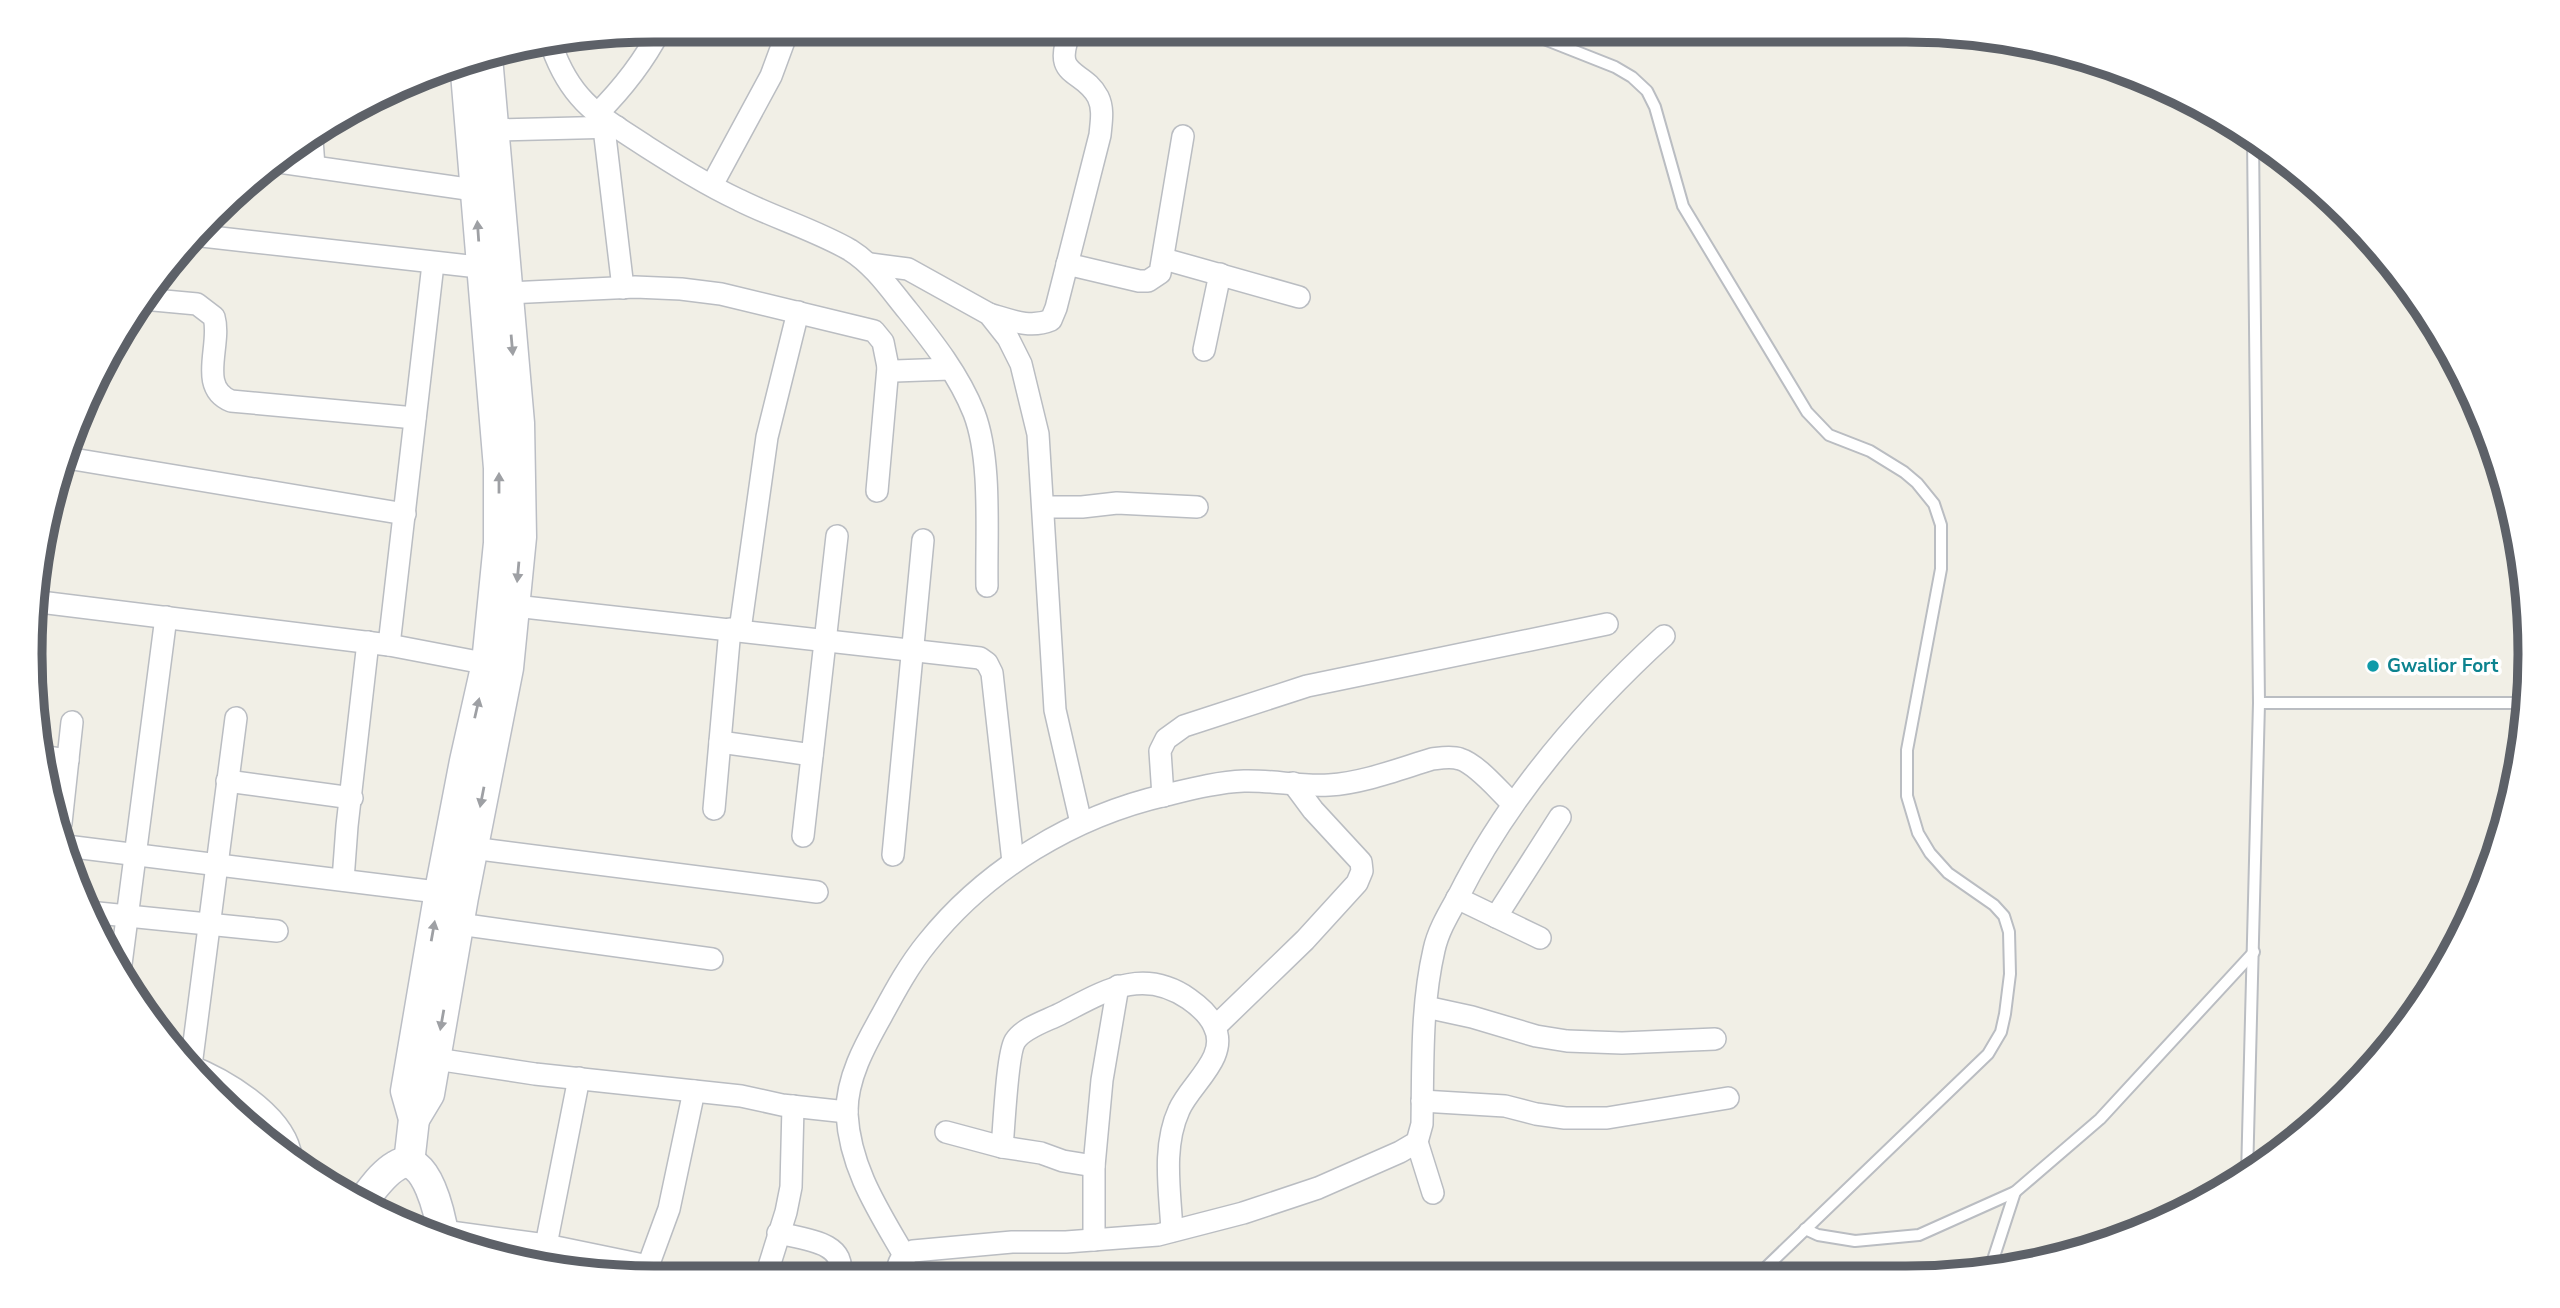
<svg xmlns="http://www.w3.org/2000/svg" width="2560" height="1308" font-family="'Nunito Sans',sans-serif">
  <rect width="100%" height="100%" fill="#f1efe6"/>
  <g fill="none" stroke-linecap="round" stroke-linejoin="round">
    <!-- lane casing -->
    <g stroke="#babdc2" stroke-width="14">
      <g id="lane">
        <polyline points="1524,31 1615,67 1632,77 1647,91 1655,107 1683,206 1807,412 1829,435 1870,451 1904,472 1917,483 1934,504 1941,525 1941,569 1907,750 1907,796 1918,833 1930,853 1948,873 1994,905 2004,916 2009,932 2010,974 2005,1014 2001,1032 1988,1054 1759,1274"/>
        <polyline points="2259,703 2528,703"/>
        <polyline points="2247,1176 2259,703 2253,139"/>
        <polyline points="1805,1229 1818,1235 1855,1241 1919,1235 2015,1192 2100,1119 2254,952"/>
        <polyline points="1989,1272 2015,1192"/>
      </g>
    </g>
    <!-- street casing -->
    <g stroke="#babdc2" stroke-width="24">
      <g id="street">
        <path d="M552,47C572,103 600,116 647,147C677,166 707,185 739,200C775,218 815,230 850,250C874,265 890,289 908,311C933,342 959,375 974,413C992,460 986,534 987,586"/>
        <path d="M597,114C623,88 643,63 660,30"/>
        <polyline points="604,128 623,288"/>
        <polyline points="493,130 617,127"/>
        <polyline points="312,139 314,167"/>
        <polyline points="272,161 488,192"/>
        <polyline points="712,185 771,76 788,30"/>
        <polyline points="202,236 496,269"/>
        <polyline points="1164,259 1299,297"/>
        <polyline points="870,264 908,269 989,314 1008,338 1021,364 1038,434 1055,710 1081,823"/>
        <polyline points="1067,264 1139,281 1148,281 1160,273 1183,136"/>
        <polyline points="507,293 635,287 681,289 721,294 874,331 883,342 888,367 895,371 950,369"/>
        <path d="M143,299L197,304L214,317C222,345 197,387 231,401L415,418"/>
        <path d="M989,314C1010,320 1030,329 1051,320L1056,308L1100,135C1101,123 1104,109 1098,97C1083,68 1050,79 1071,30"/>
        <polyline points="1204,350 1220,274"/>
        <polyline points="67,458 405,514"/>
        <polyline points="877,491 888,367"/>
        <polyline points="1044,507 1082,507 1117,503 1197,507"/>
        <polyline points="40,602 389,645 499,666"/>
        <polyline points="515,606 980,658 987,663 992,673 1013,862"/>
        <polyline points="740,630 767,437 798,312"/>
        <polyline points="389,645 433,264"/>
        <polyline points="720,742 812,755"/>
        <polyline points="46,757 68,760"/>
        <polyline points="227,781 352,798"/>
        <polyline points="1163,796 1160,751 1166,739 1184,726 1307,686 1607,624"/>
        <polyline points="714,809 730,629"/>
        <polyline points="61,823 72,722"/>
        <polyline points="803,836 837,536"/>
        <polyline points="66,846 453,894"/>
        <polyline points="472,848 817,892"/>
        <polyline points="893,855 923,540"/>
        <polyline points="343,880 347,826 368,642"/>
        <polyline points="1457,898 1540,938"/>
        <polyline points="88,912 277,931"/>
        <polyline points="1496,917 1560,817"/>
        <polyline points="459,924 712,959"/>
        <polyline points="120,972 166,617"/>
        <polyline points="1426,1007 1472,1017 1536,1036 1567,1041 1622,1043 1715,1039"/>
        <polyline points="1215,1027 1305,940 1357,883 1362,871 1361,862 1313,810 1293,783"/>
        <polyline points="436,1059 535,1074 741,1096 782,1105 847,1112"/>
        <path d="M188,1065C224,1079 280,1112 290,1151"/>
        <polyline points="191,1066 236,718"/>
        <polyline points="1422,1101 1505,1106 1536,1114 1565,1118 1607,1118 1728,1098"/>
        <polyline points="946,1132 1002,1147 1041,1153 1063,1161 1094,1166"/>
        <polyline points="1417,1142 1433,1193"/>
        <path d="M1002,1147C1004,1128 1007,1054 1015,1041C1023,1028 1046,1021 1060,1014C1103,992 1142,966 1189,999C1199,1006 1209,1014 1214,1026C1230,1057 1190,1084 1179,1110C1162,1147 1170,1191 1172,1231"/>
        <polyline points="443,1231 546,1245 648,1266"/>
        <path d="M778,1233C803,1239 849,1242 839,1276"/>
        <polyline points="1094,1240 1094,1166 1102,1080 1118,986"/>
        <polyline points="546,1245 579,1078"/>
        <path d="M904,1255C878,1210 850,1168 847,1114C846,1079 865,1045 882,1015C895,991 909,965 927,943C986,869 1074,816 1166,795C1191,789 1218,782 1244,781C1273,780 1301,787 1329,785C1363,783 1399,769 1432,759C1441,758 1451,756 1460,759C1477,764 1499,791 1512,803"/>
        <polyline points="766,1276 786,1212 791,1187 793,1106"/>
        <path d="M896,1276C898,1263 900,1256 913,1251L1012,1242H1066L1158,1235L1243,1213L1318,1188L1400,1152L1417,1142L1422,1124C1423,1066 1421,1006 1434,950C1438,931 1449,913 1458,897C1508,797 1582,711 1664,636"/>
        <polyline points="644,1277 669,1209 694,1091"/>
      </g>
    </g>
    <!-- secondary casing -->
    <g stroke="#bbbec5" stroke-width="33">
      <g id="secondary">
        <polyline points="414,1119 429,1094 463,897 508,668 521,537 519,423 487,57"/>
        <polyline points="409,1163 414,1119 406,1091 440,891 465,761 487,663 499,543 499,468 465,61"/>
        <path d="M362,1202C372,1190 382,1174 396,1166C427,1147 441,1220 444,1239"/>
      </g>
    </g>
    <!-- lane -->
    <use href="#lane" stroke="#fff" stroke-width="10"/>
    <!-- street -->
    <use href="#street" stroke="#fff" stroke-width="21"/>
    <!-- secondary -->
    <use href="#secondary" stroke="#fff" stroke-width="30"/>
  </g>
  <!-- one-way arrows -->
  <defs><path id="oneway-solid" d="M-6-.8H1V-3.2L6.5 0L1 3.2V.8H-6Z" transform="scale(1.75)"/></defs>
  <g fill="#9ea0a4">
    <use href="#oneway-solid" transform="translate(478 231) rotate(-94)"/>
    <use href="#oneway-solid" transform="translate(512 345) rotate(85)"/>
    <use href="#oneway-solid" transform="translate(499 483) rotate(-90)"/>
    <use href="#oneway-solid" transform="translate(518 572) rotate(95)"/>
    <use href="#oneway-solid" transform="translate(477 708) rotate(-77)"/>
    <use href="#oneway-solid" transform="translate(482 797) rotate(101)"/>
    <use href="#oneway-solid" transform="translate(433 931) rotate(-80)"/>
    <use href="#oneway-solid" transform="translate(442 1020) rotate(100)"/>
  </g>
  <!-- markers -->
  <circle fill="#0f9aa8" stroke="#fff" stroke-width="2.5" cx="2373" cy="666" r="7"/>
  <g text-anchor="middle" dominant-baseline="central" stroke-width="7" stroke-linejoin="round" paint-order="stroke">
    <!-- culture labels -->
    <g font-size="19" font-weight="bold" fill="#0d838f" stroke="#fff" text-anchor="start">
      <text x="2387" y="666">Gwalior Fort</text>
    </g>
  </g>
  <!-- crop -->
  <path d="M0 0H2560V1308H0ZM654 42H1906A612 612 0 0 1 2518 654V654A612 612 0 0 1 1906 1266H654A612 612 0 0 1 42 654V654A612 612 0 0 1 654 42Z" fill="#fff" fill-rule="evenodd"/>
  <path fill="none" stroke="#5d6168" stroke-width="9" d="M654 42H1906A612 612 0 0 1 2518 654V654A612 612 0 0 1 1906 1266H654A612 612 0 0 1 42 654V654A612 612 0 0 1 654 42Z"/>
</svg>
